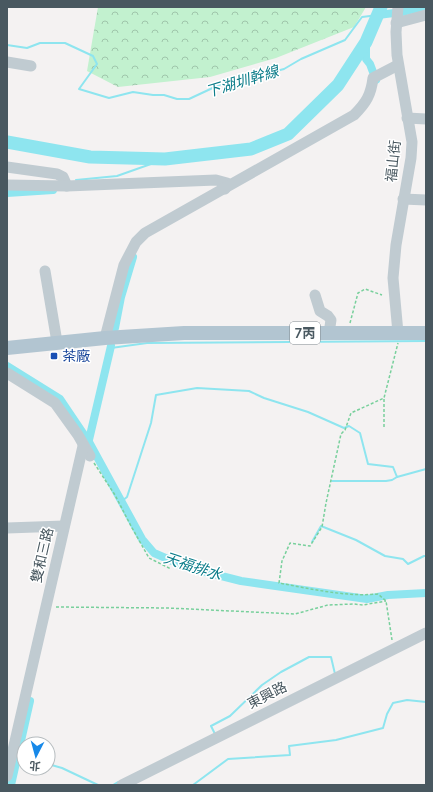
<svg xmlns="http://www.w3.org/2000/svg" width="433" height="792" font-family="Mulish,'Noto Sans TC',sans-serif">
  <defs>
    <pattern id="forest-crowns" width="20" height="18" patternUnits="userSpaceOnUse"><rect width="20" height="18" fill="#c2f1cf"/><path d="M2 6a3 3 0 1 1 6 0M12 15a3 3 0 1 1 6 0" fill="none" stroke="#a0c6ab"/></pattern>
  </defs>
  <rect width="100%" height="100%" fill="#f4f2f2"/>
  <!-- forest -->
  <polygon fill="url(#forest-crowns)" points="98,7 366,7 354,27 276,58 210,77 118,87 87,71"/>
  <g fill="none" stroke-linecap="round" stroke-linejoin="round">
    <!-- stream -->
    <g stroke="#8ee5ef" stroke-width="2">
      <polyline points="7,45 27,48 40,43 65,43 93,56 97,64 79,89 109,98 133,92 153,95 164,95 177,99 189,99 219,85 230,82 239,81 284,69 301,59 345,40 362,17 378,15"/>
      <polyline points="76,180 117,176 165,159"/>
      <polyline points="111,348 147,343 426,341"/>
      <polyline points="332,481 386,481 392,480 397,477"/>
      <polyline points="122,501 127,497 151,423 156,395 197,388 249,391 264,398 308,412 344,428 349,426 360,433 368,464 393,467 397,477 426,469"/>
      <polyline points="312,542 321,526 356,540 385,556 403,559 408,564 424,556 426,556"/>
      <polyline points="215,734 211,726 230,716 262,685 281,672 309,657 331,657 335,674"/>
      <polyline points="20,758 24,759"/>
      <polyline points="48,764 62,768 98,785"/>
      <polyline points="113,785 118,782"/>
      <polyline points="193,785 228,759 290,755 289,746 336,740 383,728 387,714 393,703 407,700 426,702"/>
    </g>
    <!-- canal -->
    <g stroke="#8ee5ef" stroke-width="8">
      <polyline points="378,15 402,12 422,7"/>
      <polyline points="366,42 366,59 370,64 376,80"/>
      <polyline points="7,193 53,190"/>
      <polyline points="115,328 121,297 133,257"/>
      <polyline points="7,366 60,399 89,442 142,539 154,553 186,567 241,581 367,599 388,595 426,593"/>
      <polyline points="88,444 111,346"/>
      <polyline points="11,785 30,701"/>
    </g>
    <!-- river -->
    <polyline stroke="#8ee5ef" stroke-width="13" points="7,142 90,157 165,159 251,149 288,134 338,85 366,42 381,7"/>
    <!-- path -->
    <g stroke="#78d09c" stroke-width="1.5" stroke-dasharray="3 2" stroke-linecap="butt">
      <polyline points="350,323 358,293 365,289 382,295"/>
      <polyline points="384,399 384,429"/>
      <polyline points="94,463 115,495 131,526 149,558 171,569"/>
      <polyline points="56,607 168,608 295,614 328,605 354,604 363,605 386,601"/>
      <path d="M392,640L386,601L378,594C345,597 312,589 279,583L282,561L290,543L310,546L322,527L326,503L341,434L345,430L351,413L384,398L398,343"/>
    </g>
    <!-- minor -->
    <g stroke="#c0cbd1" stroke-width="11">
      <polyline points="396,23 426,15"/>
      <polyline points="7,62 31,66"/>
      <polyline points="407,118 426,119"/>
      <polyline points="7,167 57,174 63,177 67,186"/>
      <polyline points="7,185 67,186 216,180 227,183 227,186 225,189"/>
      <polyline points="403,199 426,200"/>
      <polyline points="45,271 57,342"/>
      <polyline points="315,295 320,311 328,316 331,320 329,333"/>
      <polyline points="398,333 393,278 396,245 411,158 412,142 397,55 396,32 398,7"/>
      <path d="M105,338L124,265L136,242L145,233L354,115C366,103 371,95 373,78L398,65"/>
      <polyline points="7,373 55,403 78,435 90,456"/>
      <polyline points="7,528 64,526"/>
      <polyline points="7,776 83,446"/>
      <polyline points="122,785 426,633"/>
    </g>
    <!-- major -->
    <polyline stroke="#b2c5d1" stroke-width="14" points="7,348 105,338 184,333 426,333"/>
  </g>
  <!-- markers -->
  <rect fill="#1a4fb4" stroke="#fff" stroke-width="1.5" x="50" y="352" width="8" height="8" rx="2"/>
  <g text-anchor="middle" dominant-baseline="central" stroke-width="3" stroke-linejoin="round" paint-order="stroke">
    <!-- shield labels -->
    <rect fill="#fff" stroke="#808a90" stroke-width="1" x="290" y="322" width="30" height="22" rx="3"/>
    <g font-size="13" font-weight="bold" fill="#495860">
      <text x="305" y="333">7丙</text>
    </g>
    <!-- street labels -->
    <g font-size="14" fill="#495860" stroke="#fff">
      <text transform="translate(393 161) rotate(-84)">福山街</text>
      <text transform="translate(42 555) rotate(-77)">雙和三路</text>
      <text transform="translate(267 695) rotate(-27)">東興路</text>
    </g>
    <!-- transit labels -->
    <g font-size="14" fill="#164399" stroke="#fff" text-anchor="start">
      <text x="62" y="356">茶廠</text>
    </g>
    <!-- water labels -->
    <g font-size="15" font-style="italic" fill="#0c7d8a" stroke="#fff">
      <text transform="translate(242 81) rotate(-17)">下湖圳幹線</text>
      <text transform="translate(193 566) rotate(18)">天福排水</text>
    </g>
  </g>
  <!-- border -->
  <rect width="433" height="792" fill="none" stroke="#495860" stroke-width="16"/>
  <!-- north arrow -->
  <g transform="translate(36 756) rotate(186)"><circle r="19" fill="#ffffff" stroke="#b6bcbf"/>
  <path d="M0-3L7 15L0 10L-7 15Z" fill="#1789e9"/>
  <text y="-6" font-size="11" font-weight="bold" text-anchor="middle" fill="#495860">北</text>
  </g>
</svg>
